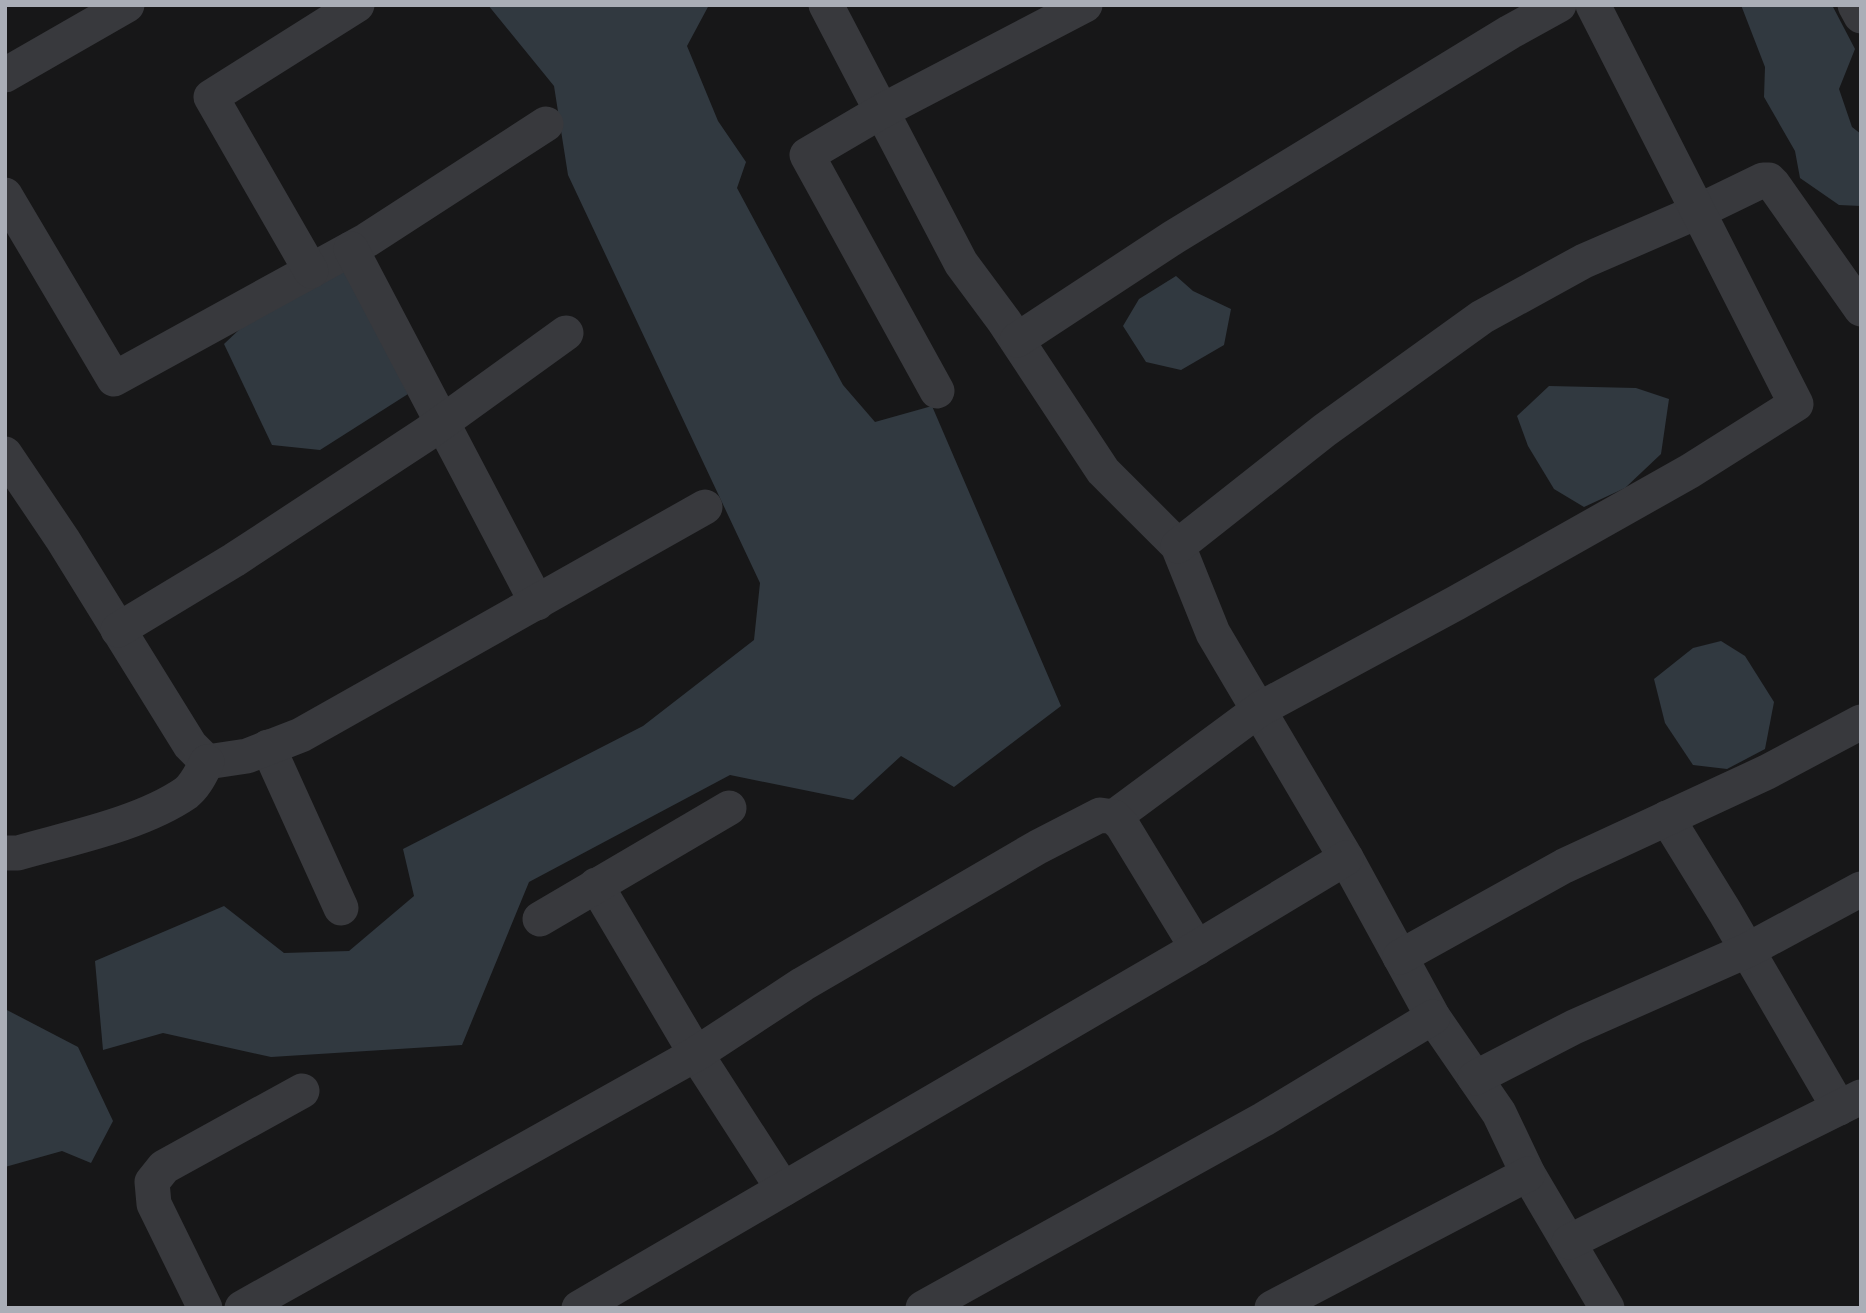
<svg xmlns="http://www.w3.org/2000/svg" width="1866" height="1313" font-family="'Golos Text',sans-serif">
  <rect width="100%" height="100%" fill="#171718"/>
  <!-- water -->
  <g fill="#313940">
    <polygon points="488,5 709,5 687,46 718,121 746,162 737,188 843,385 875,422 932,406 1061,706 954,787 901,756 853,800 730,775 529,882 462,1045 271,1057 163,1033 103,1050 95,961 224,906 284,953 349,951 414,896 403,849 643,726 754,640 760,583 568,175 554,86"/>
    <polygon points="1741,5 1832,5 1855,49 1839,89 1852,127 1861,134 1861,206 1839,205 1800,178 1795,151 1764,97 1765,67"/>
    <polygon points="346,270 408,394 320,450 272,445 224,344 260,310"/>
    <polygon points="1176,276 1193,291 1231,309 1224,345 1181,370 1146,362 1123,326 1139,299"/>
    <polygon points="1549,386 1636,388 1669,399 1661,454 1625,488 1584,507 1554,489 1528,446 1517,416"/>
    <polygon points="1721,641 1745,656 1774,702 1765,749 1727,769 1693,765 1665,723 1654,679 1693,648"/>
    <polygon points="5,1009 78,1047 113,1121 91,1163 62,1151 5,1167"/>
  </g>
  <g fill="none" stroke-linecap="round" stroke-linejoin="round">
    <!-- minor -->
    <g stroke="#38393d" stroke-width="35">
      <polyline points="826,5 961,263 1004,321 1103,471 1178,546 1213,633 1346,858 1433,1017 1499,1113 1528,1174 1607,1308"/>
      <polyline points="1855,5 1861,16"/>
      <polyline points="5,75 127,5"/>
      <polyline points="5,195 114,379 367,240 546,124"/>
      <polyline points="351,249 537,603"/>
      <polyline points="311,271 211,97 357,5"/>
      <polyline points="1017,340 1174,237 1510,32 1559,5"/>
      <polyline points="937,391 807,155 882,111 1085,5"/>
      <polyline points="5,454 63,540 190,745 207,762"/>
      <polyline points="1178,546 1325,430 1482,317 1584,261 1697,212 1763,180 1769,180 1773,184 1861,309"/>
      <polyline points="118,630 234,560 426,434 566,333"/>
      <polyline points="268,747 341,908"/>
      <polyline points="207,762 247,756 301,735 705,507"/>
      <polyline points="1114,817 1260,709 1456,603 1690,471 1796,404 1593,5"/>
      <polyline points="1667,818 1725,912 1839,1108"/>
      <path d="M5,853H18C70,838 141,824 186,793C196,785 201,773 207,762"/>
      <polyline points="596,885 696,1054 783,1189"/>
      <polyline points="540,919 729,808"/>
      <polyline points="1400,957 1564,866 1767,772 1861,722"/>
      <polyline points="1475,1078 1574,1027 1748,950 1861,889"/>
      <polyline points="1569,1242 1861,1097"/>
      <polyline points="205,1308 154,1204 152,1182 164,1167 302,1091"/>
      <polyline points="242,1308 696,1054 803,984 1038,847 1100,815 1114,817 1122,825 1197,948"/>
      <polyline points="579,1308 1185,955 1346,858"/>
      <polyline points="923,1308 1264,1119 1433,1017"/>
      <polyline points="1272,1308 1528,1174"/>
    </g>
  </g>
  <!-- border -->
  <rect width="1866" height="1313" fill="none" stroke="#aaaeb7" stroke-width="14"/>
</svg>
